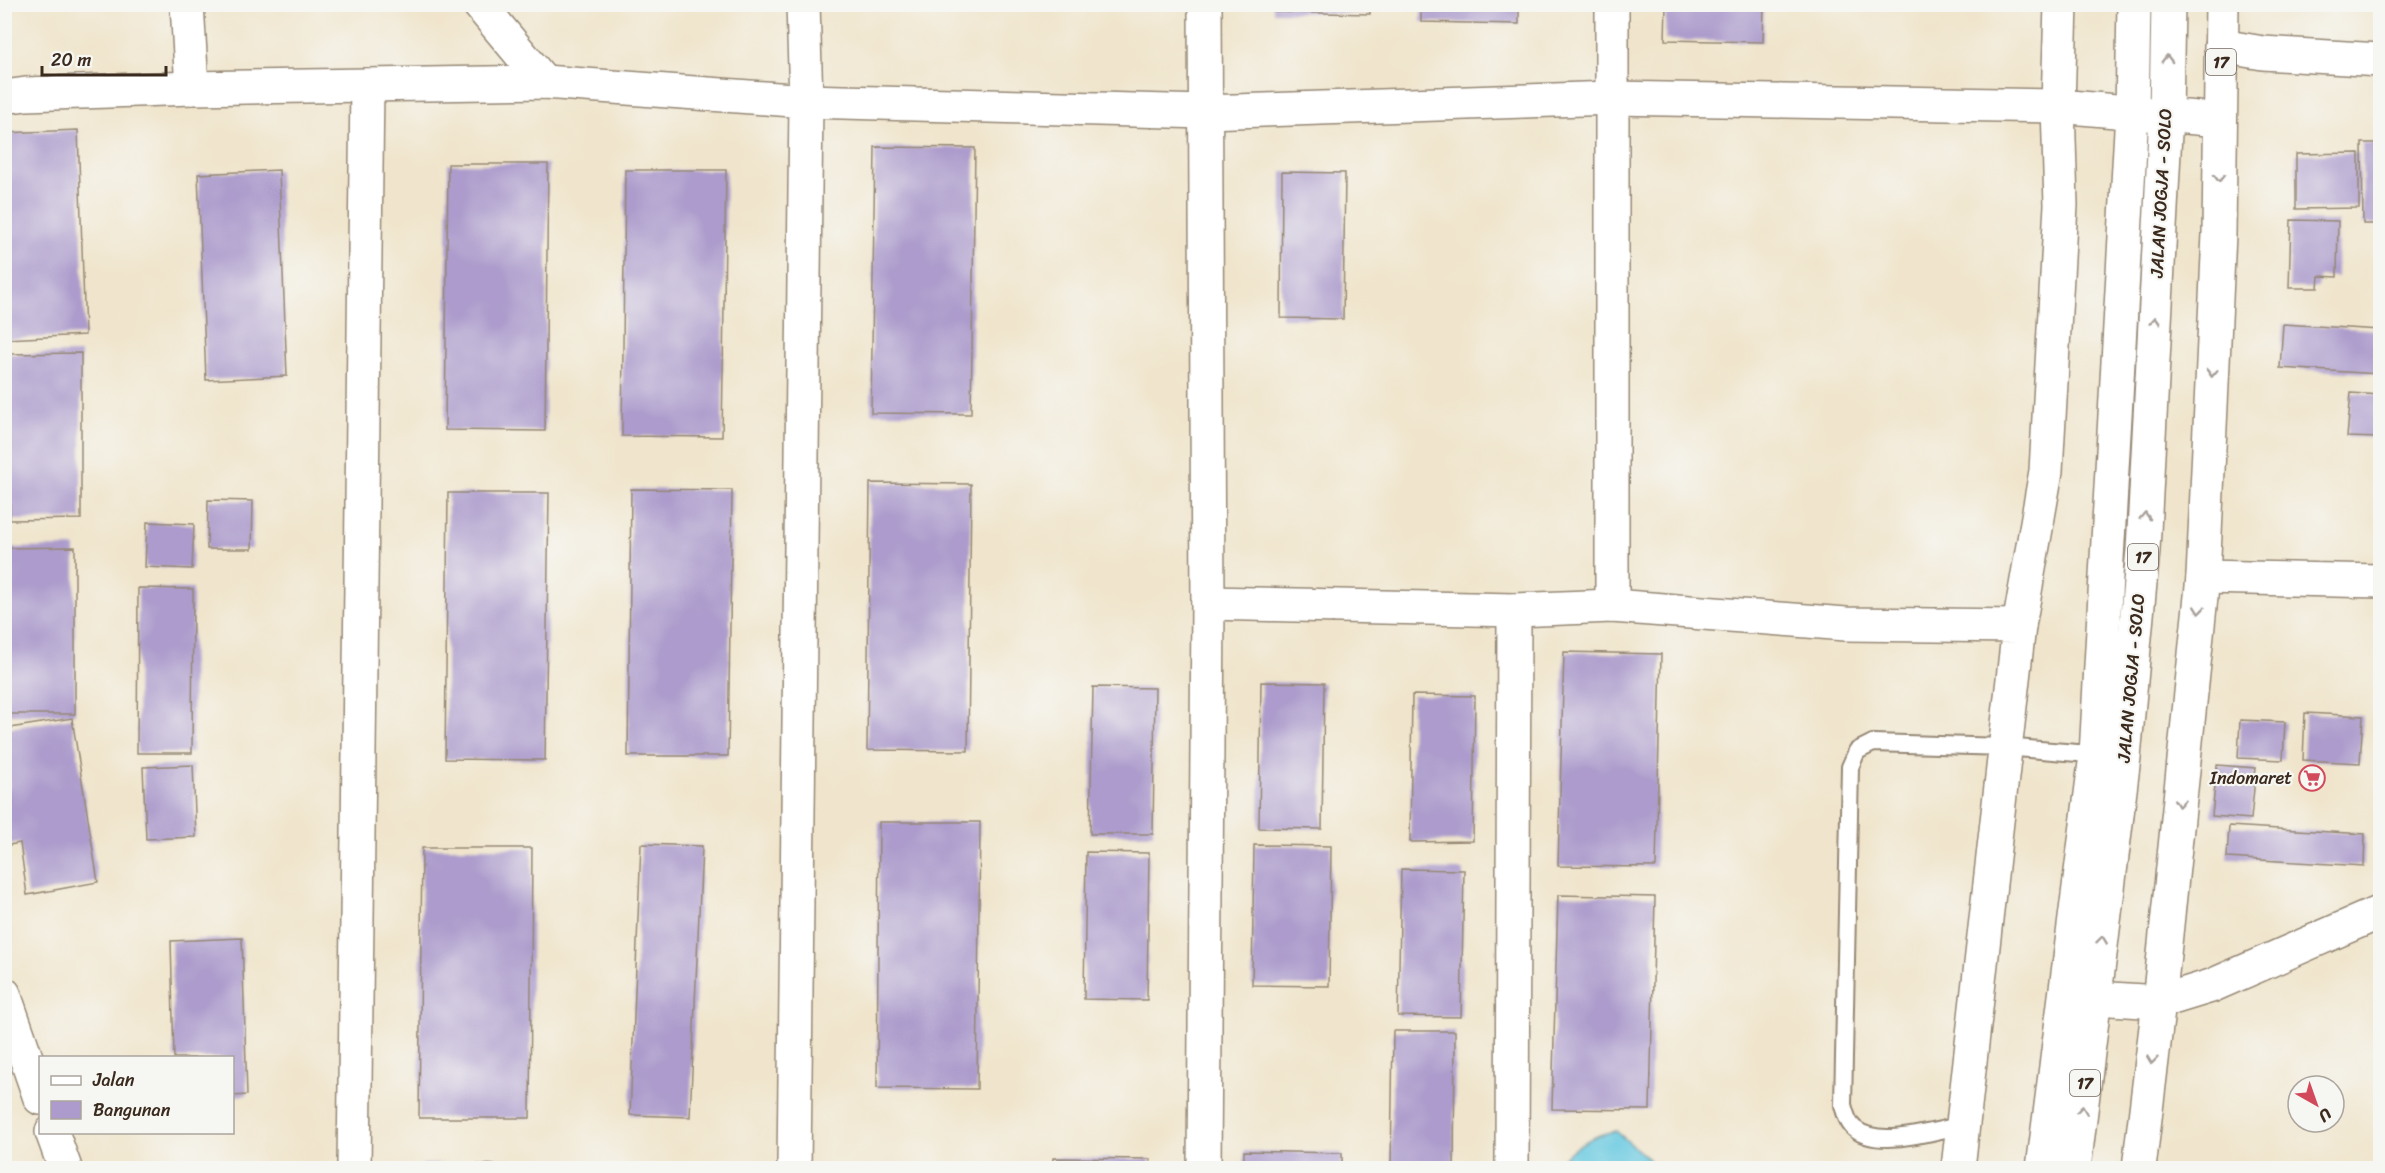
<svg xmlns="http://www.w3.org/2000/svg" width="2385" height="1173" font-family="Sriracha,sans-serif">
  <rect width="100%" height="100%" fill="#f6f6f2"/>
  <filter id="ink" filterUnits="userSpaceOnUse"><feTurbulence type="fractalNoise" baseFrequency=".0167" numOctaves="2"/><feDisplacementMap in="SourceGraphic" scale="12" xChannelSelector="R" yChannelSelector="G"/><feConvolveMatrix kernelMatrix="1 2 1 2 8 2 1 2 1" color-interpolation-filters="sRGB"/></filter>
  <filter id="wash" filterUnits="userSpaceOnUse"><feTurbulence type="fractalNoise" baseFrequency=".008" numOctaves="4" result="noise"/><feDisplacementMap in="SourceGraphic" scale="24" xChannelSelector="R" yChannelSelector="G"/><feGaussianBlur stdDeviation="1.35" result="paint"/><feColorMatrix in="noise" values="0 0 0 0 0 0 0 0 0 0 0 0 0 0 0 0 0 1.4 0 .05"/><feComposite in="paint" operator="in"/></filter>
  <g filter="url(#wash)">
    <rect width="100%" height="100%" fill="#f0e5cc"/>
    <!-- water -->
    <path fill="#62c7e0" stroke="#4e787f" stroke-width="1.5" d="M1616,1131L1654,1164L1668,1168H1551C1574,1149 1585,1136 1616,1131Z"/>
    <g id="blocks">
      <!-- building -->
      <g fill="#ac9bcc">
        <polygon points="1273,4 1370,4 1370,14 1273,12"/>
        <polygon points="1421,4 1519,4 1519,24 1421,22"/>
        <polygon points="1666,4 1764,4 1763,42 1665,40"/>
        <polygon points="78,130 85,335 5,339 4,133"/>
        <polygon points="2362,143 2380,143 2380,224 2363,224"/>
        <polygon points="875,147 975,148 971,414 871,413"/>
        <polygon points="2359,153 2359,208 2296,209 2296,154"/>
        <polygon points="448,164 548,164 545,431 445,430"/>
        <polygon points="279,170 287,376 206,380 198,174"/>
        <polygon points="625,170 726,170 722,437 622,436"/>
        <polygon points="1282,172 1345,173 1343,319 1281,318"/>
        <polygon points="2291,220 2338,221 2337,277 2319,276 2318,288 2289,288"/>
        <polygon points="2283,324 2380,330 2380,374 2280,368"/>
        <polygon points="81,353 81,519 10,520 10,469 4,469 4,411 9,411 9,354"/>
        <polygon points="2351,393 2380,395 2380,438 2347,437"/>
        <polygon points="870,483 971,484 968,751 867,750"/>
        <polygon points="631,489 732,490 728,756 628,756"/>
        <polygon points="448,493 549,493 545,760 445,759"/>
        <polygon points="208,500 253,501 252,549 207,549"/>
        <polygon points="147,522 194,524 192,569 145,567"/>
        <polygon points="75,547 75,714 4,714 4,548"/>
        <polygon points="138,588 193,589 192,753 137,753"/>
        <polygon points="1564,652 1661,654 1656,867 1558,866"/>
        <polygon points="1261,682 1324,683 1322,829 1259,828"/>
        <polygon points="1093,687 1155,688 1153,834 1090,834"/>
        <polygon points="1412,695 1475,696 1473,841 1410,842"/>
        <polygon points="2305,713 2363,716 2360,763 2303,760"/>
        <polygon points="72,718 98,882 27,895 20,843 4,846 4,788 9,787 4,760 4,729"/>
        <polygon points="2240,720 2285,722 2283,760 2238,758"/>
        <polygon points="193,765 196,837 146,839 143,767"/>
        <polygon points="2217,765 2256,768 2251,819 2212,816"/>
        <polygon points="879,822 980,822 977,1089 877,1088"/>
        <polygon points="2229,826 2365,834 2364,866 2227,858"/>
        <polygon points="641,844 702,846 690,1117 630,1115"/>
        <polygon points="1254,845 1331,846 1329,986 1252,985"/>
        <polygon points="422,848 532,848 530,1118 419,1118"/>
        <polygon points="1086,852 1149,853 1147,1000 1084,999"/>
        <polygon points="1401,869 1464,870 1461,1017 1398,1016"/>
        <polygon points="1558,895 1655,897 1650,1110 1552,1109"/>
        <polygon points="242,938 247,1095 232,1096 232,1058 174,1058 171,941"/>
        <polygon points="1393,1031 1455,1031 1454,1168 1391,1168"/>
        <polygon points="1244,1151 1342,1153 1342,1168 1244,1168"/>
        <polygon points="1053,1158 1150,1159 1150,1168 1052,1168"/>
        <polygon points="422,1164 531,1165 531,1168 422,1168"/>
      </g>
    </g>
  </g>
  <g filter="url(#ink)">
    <use href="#blocks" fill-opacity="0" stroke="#968875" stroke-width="1.5"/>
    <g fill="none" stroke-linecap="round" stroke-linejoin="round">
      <!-- service casing -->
      <g stroke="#968875" stroke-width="20">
        <path id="service" d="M1964,1125C1936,1130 1879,1149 1855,1129C1848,1124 1845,1113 1843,1105L1850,767L1857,751L1873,743L2004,747L2102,755"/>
      </g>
      <!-- minor casing -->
      <g stroke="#968875" stroke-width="36">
        <g id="minor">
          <polyline points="187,4 192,88"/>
          <polyline points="479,4 544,82"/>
          <polyline points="1612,4 1612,606"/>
          <polyline points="2221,46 2263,53 2380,60"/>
          <polyline points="4,97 26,94 192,88 544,82 806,101 1205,112 1613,98 2058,106 2220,120"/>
          <polyline points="2203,577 2380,581"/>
          <polyline points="1208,603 1514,610 1612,606 1846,624 2019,626 1958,1168"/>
          <polyline points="2019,626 2046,471 2061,205 2058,106 2061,4"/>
          <polyline points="4,994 40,1098"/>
          <polyline points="2095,998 2159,1002 2211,986 2380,912"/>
          <polyline points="52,1132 65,1168"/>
          <polyline points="354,1168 367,85"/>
          <polyline points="794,1168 806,101 803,4"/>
          <polyline points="1204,1168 1208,603 1205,4"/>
          <polyline points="1512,1168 1514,610"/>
          <polyline points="2043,1168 2096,755 2132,112 2134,4"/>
        </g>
      </g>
      <!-- trunk casing -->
      <g stroke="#968875" stroke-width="36">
        <g id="trunk">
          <polyline points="2074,1168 2124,757 2143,550 2166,114 2168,4"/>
          <polyline points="2139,1168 2159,1002 2203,577 2219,234 2222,4"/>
        </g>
      </g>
      <!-- service -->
      <use href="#service" stroke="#fff" stroke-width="16"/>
      <!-- minor -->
      <use href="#minor" stroke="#fff" stroke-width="33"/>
      <!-- trunk -->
      <use href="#trunk" stroke="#fff" stroke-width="33"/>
    </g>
    <!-- one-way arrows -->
    <defs><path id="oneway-chevron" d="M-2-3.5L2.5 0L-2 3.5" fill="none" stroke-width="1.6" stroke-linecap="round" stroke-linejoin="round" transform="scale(1.5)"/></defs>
    <g stroke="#a79f9a">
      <use href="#oneway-chevron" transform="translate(2167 59) rotate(-89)"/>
      <use href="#oneway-chevron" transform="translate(2219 178) rotate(91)"/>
      <use href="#oneway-chevron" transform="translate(2155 321) rotate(-87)"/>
      <use href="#oneway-chevron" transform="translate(2212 373) rotate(93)"/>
      <use href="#oneway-chevron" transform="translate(2145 516) rotate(-87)"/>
      <use href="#oneway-chevron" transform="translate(2199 610) rotate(96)"/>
      <use href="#oneway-chevron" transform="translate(2179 803) rotate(96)"/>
      <use href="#oneway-chevron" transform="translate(2102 940) rotate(-83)"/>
      <use href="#oneway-chevron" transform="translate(2152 1060) rotate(97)"/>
      <use href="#oneway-chevron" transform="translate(2082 1110) rotate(-83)"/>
    </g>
  </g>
  <!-- icons -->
  <defs>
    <g id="supermarket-ring" transform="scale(1.35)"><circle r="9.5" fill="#f6f6f2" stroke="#d1495b" stroke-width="1.5"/><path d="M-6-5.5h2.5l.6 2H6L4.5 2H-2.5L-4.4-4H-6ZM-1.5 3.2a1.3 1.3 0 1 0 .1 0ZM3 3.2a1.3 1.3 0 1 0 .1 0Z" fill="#d1495b"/></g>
  </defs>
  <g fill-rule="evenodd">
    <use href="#supermarket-ring" x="2312" y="778"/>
  </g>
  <g text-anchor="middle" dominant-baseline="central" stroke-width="4.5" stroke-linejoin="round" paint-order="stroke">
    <!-- shield labels -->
    <g fill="#f6f6f2" stroke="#73675e" stroke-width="1.5">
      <rect x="2206" y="49" width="30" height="26" rx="4.5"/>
      <rect x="2128" y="544" width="30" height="26" rx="4.5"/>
      <rect x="2070" y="1070" width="30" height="26" rx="4.5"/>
    </g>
    <g font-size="16" font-weight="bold" fill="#3b2a1e">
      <text x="2221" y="62">17</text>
      <text x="2143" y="557">17</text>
      <text x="2085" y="1083">17</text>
    </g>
    <!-- street labels -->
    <g font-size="18" fill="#3b2a1e" stroke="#f6f6f2">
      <text transform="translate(2161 193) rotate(-87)">JALAN JOGJA - SOLO</text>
      <text transform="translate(2131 678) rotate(-85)">JALAN JOGJA - SOLO</text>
    </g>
    <!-- poi labels -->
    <g font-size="18" fill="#3b2a1e" stroke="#f6f6f2" text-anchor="end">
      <text x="2292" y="778">Indomaret</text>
    </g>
  </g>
  <!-- margin -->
  <rect width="2385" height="1173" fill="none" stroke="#f6f6f2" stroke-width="24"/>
  <!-- legend -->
  <rect x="39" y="1056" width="195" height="78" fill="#f6f6f2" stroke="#aba49d" stroke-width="1.5"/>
  <rect x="51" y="1076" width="30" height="9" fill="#ffffff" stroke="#aba49d" stroke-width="1.5"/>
  <text x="93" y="1086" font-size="18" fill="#3b2a1e">Jalan</text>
  <rect x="51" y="1101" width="30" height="18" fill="#ac9bcc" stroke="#aba49d" stroke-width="1.5"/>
  <text x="93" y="1116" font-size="18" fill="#3b2a1e">Bangunan</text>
  <!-- north arrow -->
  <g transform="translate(2316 1104) rotate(140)"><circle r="28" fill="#f6f6f2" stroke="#aba49d" stroke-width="1.5"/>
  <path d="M0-4.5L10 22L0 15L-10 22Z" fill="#d1495b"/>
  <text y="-9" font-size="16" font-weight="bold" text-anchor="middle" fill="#3b2a1e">U</text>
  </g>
  <!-- scale -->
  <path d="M42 66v9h124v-9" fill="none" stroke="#3b2a1e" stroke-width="3"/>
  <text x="51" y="66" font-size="18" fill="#3b2a1e" stroke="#f6f6f2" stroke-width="4.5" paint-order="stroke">20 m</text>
</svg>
